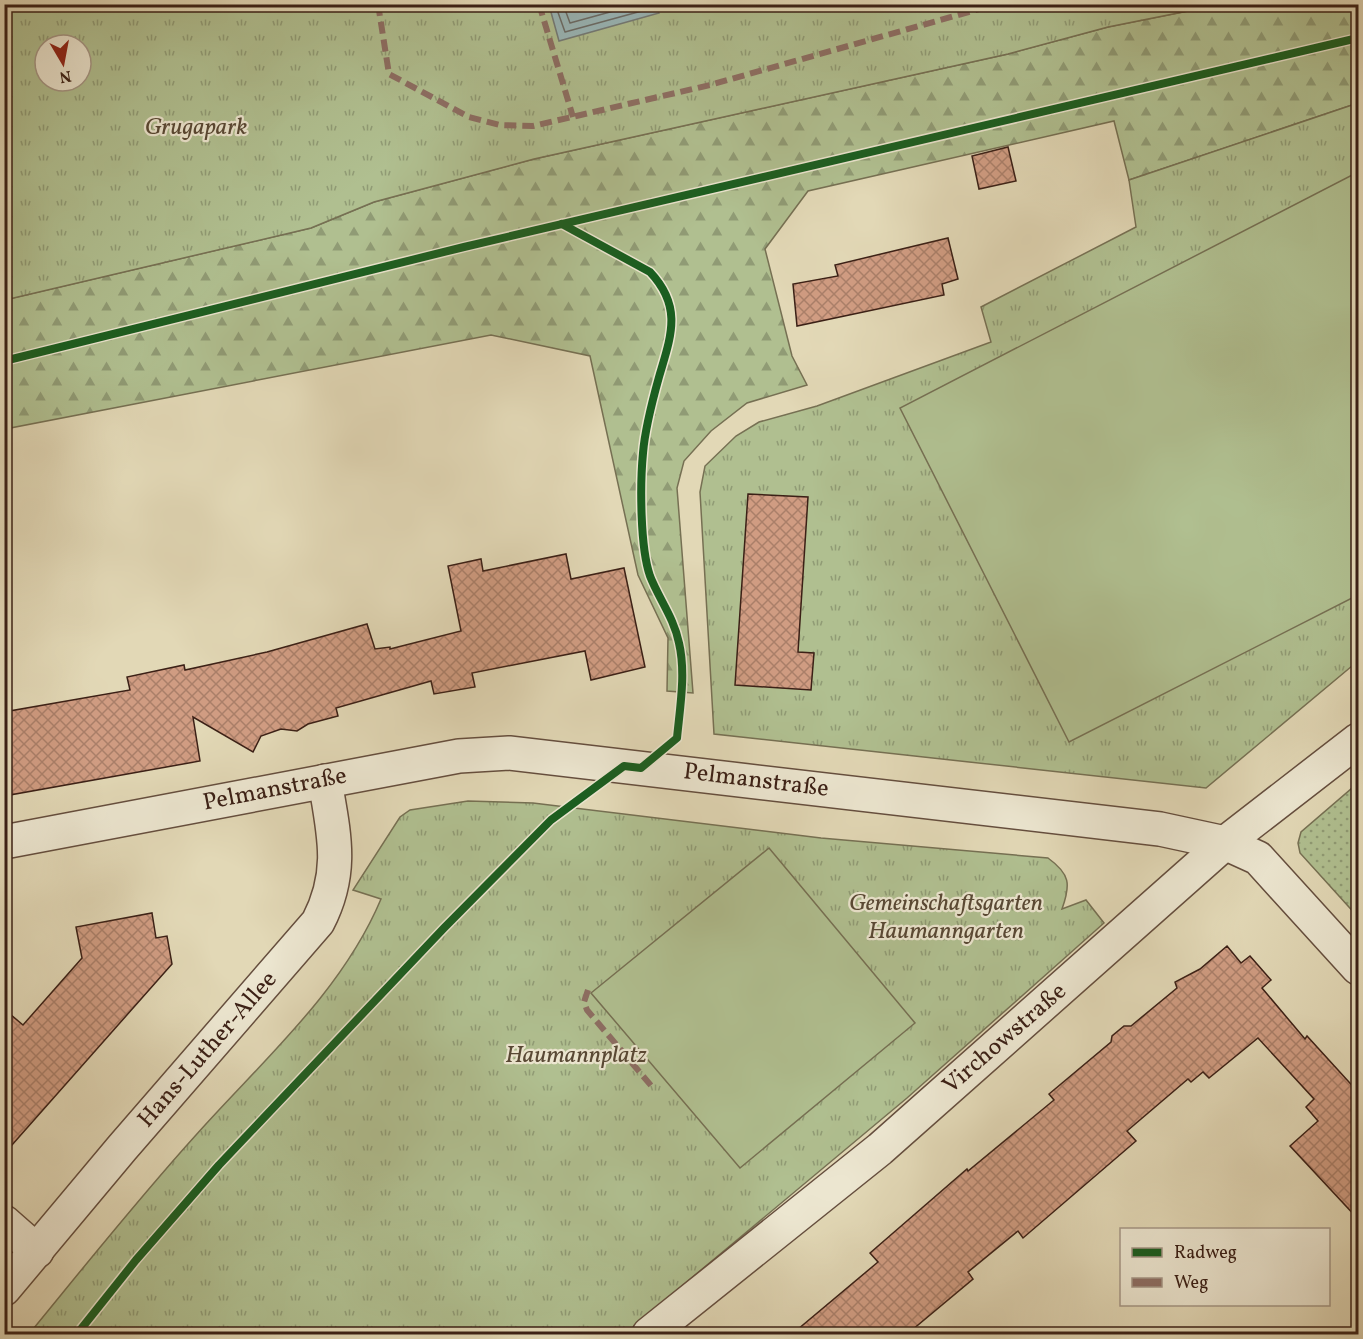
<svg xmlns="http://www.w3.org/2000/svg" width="1363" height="1339" font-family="Vollkorn,serif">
  <defs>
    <pattern id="grass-dots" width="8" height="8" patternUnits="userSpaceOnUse" patternTransform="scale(1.5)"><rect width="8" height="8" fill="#b0bf90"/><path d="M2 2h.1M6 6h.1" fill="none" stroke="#909b75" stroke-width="1.8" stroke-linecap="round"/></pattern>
    <pattern id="forest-firs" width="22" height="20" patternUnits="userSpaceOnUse" patternTransform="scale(1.5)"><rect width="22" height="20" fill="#b0bf90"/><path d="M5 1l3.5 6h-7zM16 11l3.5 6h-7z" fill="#909b75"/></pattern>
    <pattern id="park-tufts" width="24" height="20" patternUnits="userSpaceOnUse" patternTransform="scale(1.5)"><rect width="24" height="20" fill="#b0bf90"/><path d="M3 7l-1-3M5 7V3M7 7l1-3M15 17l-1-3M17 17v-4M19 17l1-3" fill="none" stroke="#909b75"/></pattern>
    <pattern id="building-cross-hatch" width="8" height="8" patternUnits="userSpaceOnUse" patternTransform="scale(1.5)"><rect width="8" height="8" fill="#d09c82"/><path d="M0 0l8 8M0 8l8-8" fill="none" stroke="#aa7f69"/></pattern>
  </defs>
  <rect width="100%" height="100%" fill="#e2d8b6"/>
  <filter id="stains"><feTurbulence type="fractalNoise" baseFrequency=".00333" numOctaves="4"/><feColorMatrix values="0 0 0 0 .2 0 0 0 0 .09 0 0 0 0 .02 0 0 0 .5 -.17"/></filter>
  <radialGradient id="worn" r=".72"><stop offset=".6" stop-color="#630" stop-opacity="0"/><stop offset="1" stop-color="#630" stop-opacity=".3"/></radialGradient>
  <!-- grass -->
  <polygon fill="url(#grass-dots)" stroke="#767053" stroke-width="1.5" points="1358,783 1358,917 1300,853 1298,843 1301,832"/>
  <!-- forest -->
  <polygon fill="url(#forest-firs)" stroke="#767053" stroke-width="1.5" points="1218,5 1358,5 1358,103 1129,180 1114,121 808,191 765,249 792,356 807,385 747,403 711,431 684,461 677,488 693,693 667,691 668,638 638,575 590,356 491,335 5,429 4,300 311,228 374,202 534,159 1008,54 1108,27"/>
  <!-- park -->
  <g fill="url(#park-tufts)" stroke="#767053" stroke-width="1.5" fill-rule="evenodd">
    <path d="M4,5H1218L1108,27L1008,54L534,159L374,202L311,228L5,300ZM45,45H81V81H45Z"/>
    <polygon points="1358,103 1358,661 1206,788 714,734 700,492 705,466 736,436 759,422 817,406 991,342 981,307 1136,227 1129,180"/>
    <path d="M468,801L533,803L821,838L1048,858C1070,874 1071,884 1062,909L1086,900L1104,923L907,1098L658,1306L628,1334H29C84,1267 138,1199 196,1135C262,1061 342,992 381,899L353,890L400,817L410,810Z"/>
  </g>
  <!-- pitch -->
  <g fill="#b0bf90" stroke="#767053" stroke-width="1.5">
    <polygon points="1358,172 1358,595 1069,742 900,408"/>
    <polygon points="769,848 915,1023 740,1168 591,993"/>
  </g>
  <!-- water -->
  <polygon fill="#99b7b9" stroke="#737b78" stroke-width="1.5" points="549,5 656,5 659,13 559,41"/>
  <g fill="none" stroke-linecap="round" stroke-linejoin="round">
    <!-- shore -->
    <g stroke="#6a6c68" stroke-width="1.5">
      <polyline points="555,4 565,32 649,9 651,4"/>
      <polyline points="563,4 570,23 639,4"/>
    </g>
  </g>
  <!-- building -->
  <g fill="url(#building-cross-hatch)" stroke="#3b2016" stroke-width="1.5">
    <polygon points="1008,147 1016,181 979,189 972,156"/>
    <polygon points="948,238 958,279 942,284 944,295 797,326 793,284 838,276 835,265"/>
    <polygon points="748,494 808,497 798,652 814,653 811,690 735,685"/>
    <polygon points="566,554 571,579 624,568 645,667 591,680 585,651 472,673 475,687 434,694 431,681 336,708 338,716 308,724 297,731 281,729 261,736 253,752 193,717 200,761 4,796 4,712 130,690 127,677 184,665 185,670 267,652 367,624 375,649 390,647 390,649 461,631 448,566 481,559 483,571"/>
    <polygon points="152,913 156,938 167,936 172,964 4,1154 4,1009 23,1025 82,958 76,927"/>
    <polygon points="1227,946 1241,963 1250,956 1271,980 1262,988 1305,1039 1307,1036 1359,1093 1359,1220 1290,1146 1318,1121 1306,1107 1314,1099 1258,1038 1209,1078 1203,1072 1191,1082 1188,1079 1127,1131 1136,1141 1023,1238 1018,1231 968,1272 973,1279 906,1335 791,1335 878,1262 870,1253 967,1169 968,1171 1054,1100 1049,1094 1111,1042 1112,1036 1124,1026 1131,1026 1177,988 1175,982 1200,969"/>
  </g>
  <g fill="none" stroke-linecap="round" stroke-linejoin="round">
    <!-- street casing -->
    <g stroke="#654e3e" stroke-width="36">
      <g id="street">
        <polyline points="4,842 459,756 509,753 1160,829 1225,843 1258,858 1358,968"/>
        <polyline points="4,1222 37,1251"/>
        <path d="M4,1289L122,1148L318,922C344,872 334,834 325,781"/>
        <polyline points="649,1334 880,1149 1225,843 1358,740"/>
      </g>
    </g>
    <!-- street -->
    <use href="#street" stroke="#ece6d0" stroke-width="33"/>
    <!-- quiet -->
    <g stroke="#8d6e63" stroke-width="6" stroke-dasharray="12 6" stroke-linecap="butt">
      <polyline points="378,4 389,74 469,117 500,125 533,126 710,85 997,4"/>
      <polyline points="539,4 573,117"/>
      <polyline points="588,990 584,1002 587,1010 654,1089"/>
    </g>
    <!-- cycleway casing -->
    <g stroke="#ece6d0" stroke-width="11">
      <g id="cycleway">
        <polyline points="4,361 464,247 1358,38"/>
        <path d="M77,1334L136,1260L219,1165L444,928L551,820L624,766L641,768L677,738C680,707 686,673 679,643C674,618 659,599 650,576C640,547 640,484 643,453C645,428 652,402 659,377C671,336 683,307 650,272L562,224"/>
      </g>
    </g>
    <!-- cycleway -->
    <use href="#cycleway" stroke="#1b5e20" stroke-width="8"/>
  </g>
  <g text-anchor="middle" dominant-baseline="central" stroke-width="4.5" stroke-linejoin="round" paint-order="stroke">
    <!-- park labels -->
    <g font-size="24" font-style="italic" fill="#584834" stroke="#ece6d0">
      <text x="196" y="128">Grugapark</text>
      <text x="946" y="904">Gemeinschaftsgarten<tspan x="946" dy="28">Haumanngarten</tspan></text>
      <text x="576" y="1056">Haumannplatz</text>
    </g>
    <!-- street labels -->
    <g font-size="24" fill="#3b2016" stroke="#ece6d0">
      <text transform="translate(756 781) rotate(7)">Pelmanstraße</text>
      <text transform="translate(275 790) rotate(-11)">Pelmanstraße</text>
      <text transform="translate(1005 1039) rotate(-41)">Virchowstraße</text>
      <text transform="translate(208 1050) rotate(-49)">Hans-Luther-Allee</text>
    </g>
  </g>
  <!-- margin -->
  <rect width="1363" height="1339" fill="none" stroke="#e2d8b6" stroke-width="24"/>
  <rect x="6" y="6" width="1351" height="1327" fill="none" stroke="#3b2016" stroke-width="3"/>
  <rect x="12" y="12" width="1339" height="1315" fill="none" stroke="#3b2016" stroke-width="1.5"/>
  <!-- legend -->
  <rect x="1120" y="1228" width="210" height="78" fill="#ece6d0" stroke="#a59786" stroke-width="1.5"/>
  <rect x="1132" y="1248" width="30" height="9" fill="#1b5e20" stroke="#a59786" stroke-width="1.5"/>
  <text x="1174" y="1258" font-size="18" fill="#3b2016">Radweg</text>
  <rect x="1132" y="1278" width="30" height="9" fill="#8d6e63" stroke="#a59786" stroke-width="1.5"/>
  <text x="1174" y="1288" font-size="18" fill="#3b2016">Weg</text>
  <!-- north arrow -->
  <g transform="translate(63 63) rotate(170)"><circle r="28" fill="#ece6d0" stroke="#a59786" stroke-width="1.5"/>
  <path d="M0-4.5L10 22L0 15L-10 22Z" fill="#8f2418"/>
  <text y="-9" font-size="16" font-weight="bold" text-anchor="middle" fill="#3b2016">N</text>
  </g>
  <rect width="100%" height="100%" filter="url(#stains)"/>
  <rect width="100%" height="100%" fill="url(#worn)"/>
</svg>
